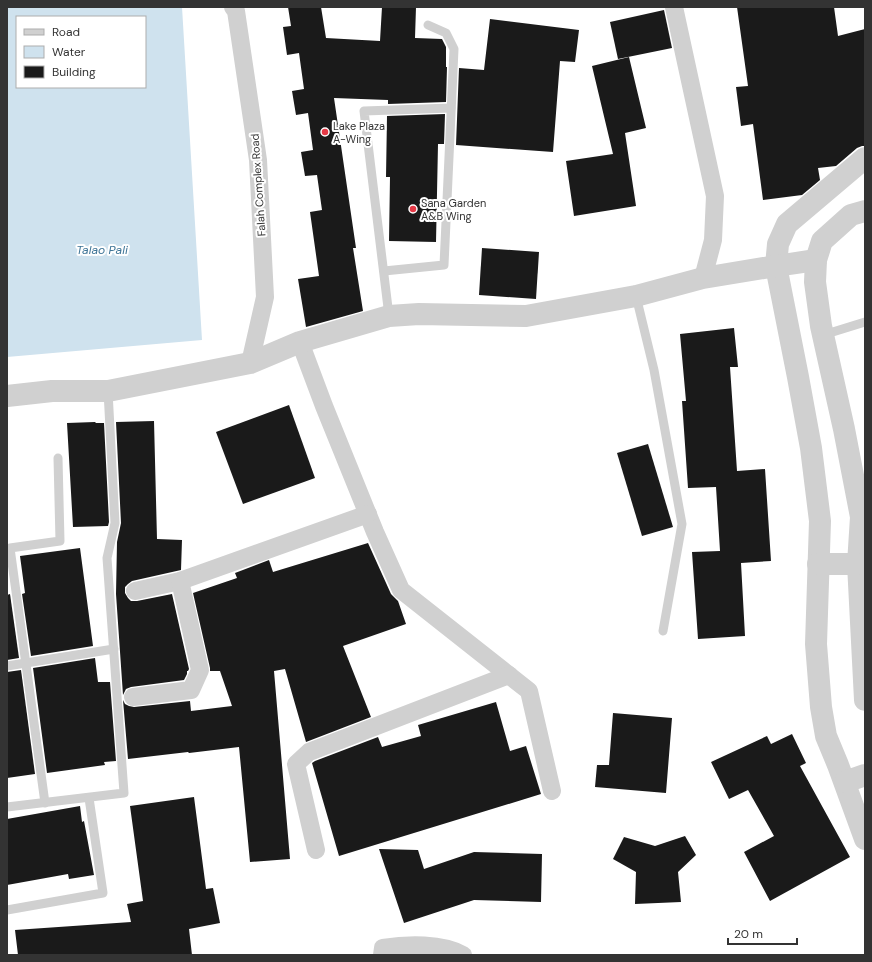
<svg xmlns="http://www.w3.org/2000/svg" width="872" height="962" font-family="'DM Sans',sans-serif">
  <rect width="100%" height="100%" fill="#fff"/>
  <!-- water -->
  <path fill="#cfe2ee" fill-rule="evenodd" d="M7,7H182L202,340L7,357ZM17,17H145V87H17Z"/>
  <!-- building -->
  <g fill="#1a1a1a">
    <polygon points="288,7 321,7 326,38 380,41 382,7 416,7 415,38 442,39 446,47 446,67 447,67 446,102 388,104 388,100 334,98 356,248 353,248 363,311 306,327 298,279 319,276 310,212 322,210 317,175 305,176 301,152 313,150 308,113 296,115 292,91 304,89 299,53 287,55 283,27 291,26"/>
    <polygon points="737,7 834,7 838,36 865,29 865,146 862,146 857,148 836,166 818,168 820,180 802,195 763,200 753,124 741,126 736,87 748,86"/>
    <polygon points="664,10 672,48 618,59 610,22"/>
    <polygon points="490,19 579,30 575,62 560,61 553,152 456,145 459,68 484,70"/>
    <polygon points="629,57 646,128 625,133 636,206 574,216 566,161 613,154 592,66"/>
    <polygon points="445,114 444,144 438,144 436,242 389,241 390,177 386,177 387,116"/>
    <polygon points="482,248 539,252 536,299 479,295"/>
    <polygon points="734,328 738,367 730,367 737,471 765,469 771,561 741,563 745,636 698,639 692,552 720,551 716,487 688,488 682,401 686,401 680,334"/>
    <polygon points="289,405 315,478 243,504 216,432"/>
    <polygon points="154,421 157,539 182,540 181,570 132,581 128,584 125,587 125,593 128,598 131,601 137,601 172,594 189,669 188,671 187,671 187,674 184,680 131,687 126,689 123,695 116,594 117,542 121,523 116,422"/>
    <polygon points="95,422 96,423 104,423 109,522 108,526 73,527 67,423"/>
    <polygon points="648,444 673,527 642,536 617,453"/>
    <polygon points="368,543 391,594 398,601 406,624 343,646 371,717 306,742 285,669 274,671 290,859 250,862 239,747 189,753 188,752 128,759 123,700 125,704 129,706 134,707 190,701 191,711 232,706 220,671 210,671 210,668 193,593 237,578 235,573 269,560 273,572"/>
    <polygon points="80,548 93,646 31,656 22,594 25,593 20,556"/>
    <polygon points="10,594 19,658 7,660 7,595"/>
    <polygon points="95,658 98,682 110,682 116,761 104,762 105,765 47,773 33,668"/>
    <polygon points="21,670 35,774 7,778 7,672"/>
    <polygon points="496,702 510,751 526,746 541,794 339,856 312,763 315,761 378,737 382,747 421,736 418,725"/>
    <polygon points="613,713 672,718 666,793 595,787 597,765 609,765"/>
    <polygon points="792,734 806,763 800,766 850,857 770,901 744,852 774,836 748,790 729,799 711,762 767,736 771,744"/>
    <polygon points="194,797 206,889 213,888 220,923 189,929 192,955 18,955 15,930 131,922 127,904 143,901 130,806"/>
    <polygon points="80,806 82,822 84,821 94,875 69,879 68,874 7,885 7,819"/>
    <polygon points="685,836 696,855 678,872 681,902 635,904 636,872 613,859 624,837 655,846"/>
    <polygon points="379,849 418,850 424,869 474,852 542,854 541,902 474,900 404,923"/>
  </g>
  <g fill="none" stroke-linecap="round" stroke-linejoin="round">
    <!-- service -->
    <g stroke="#d0d0d0" stroke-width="9">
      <polyline points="384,271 444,265 454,49 446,33 428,25"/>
      <polyline points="636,296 654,370 682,524 663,631"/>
      <polyline points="389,316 364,111 451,108"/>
      <polyline points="823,335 865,322"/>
      <polyline points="7,666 114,649"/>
      <polyline points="45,803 10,548 60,541 58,458"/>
      <polyline points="7,807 124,793 107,558 115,523 108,391"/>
      <polyline points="7,910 103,893 89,798"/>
    </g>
    <!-- minor -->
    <g stroke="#d0d0d0" stroke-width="18">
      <polyline points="233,7 236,11 258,160 265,297 250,363"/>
      <polyline points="674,7 715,196 713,240 703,278"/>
      <polyline points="300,342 324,406 375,532 401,590 529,691 552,791"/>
      <polyline points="135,591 180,581 368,514"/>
      <polyline points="133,697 191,690 200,670 180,581"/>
      <polyline points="316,850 296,764 309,752 509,675"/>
      <path d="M382,955L383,948C407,944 442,943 463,955"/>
    </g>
    <!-- tertiary -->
    <g stroke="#d0d0d0" stroke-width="22">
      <polyline points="865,158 787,224 778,244 776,266 798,377 811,448 820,521 816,644 821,707 826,736 838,765 865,839"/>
      <polyline points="865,211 851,215 822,241 816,260 815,282 821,326 844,429 861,517 858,564 865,700"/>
      <polyline points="7,396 52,391 108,391 250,363 300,342 389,316 419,314 526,316 636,296 703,278 776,266 816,260"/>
      <polyline points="818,564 858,564"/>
      <polyline points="845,782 865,775"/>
    </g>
  </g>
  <!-- markers -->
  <g fill="#e63946" stroke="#fff" stroke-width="1.5">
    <circle cx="325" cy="132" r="4"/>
    <circle cx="413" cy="209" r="4"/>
  </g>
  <g text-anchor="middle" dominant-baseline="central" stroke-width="4" stroke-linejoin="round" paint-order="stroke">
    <!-- poi labels -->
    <g font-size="11" fill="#333" stroke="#fff" text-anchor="start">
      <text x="333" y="126">Lake Plaza<tspan x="333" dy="13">A-Wing</tspan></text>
      <text x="421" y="203">Sana Garden<tspan x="421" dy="13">A&amp;B Wing</tspan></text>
    </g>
    <!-- street labels -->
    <g font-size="11" fill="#333" stroke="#fff">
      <text transform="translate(258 185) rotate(-94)">Falah Complex Road</text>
    </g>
    <!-- water labels -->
    <g font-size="12" font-style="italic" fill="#3f7597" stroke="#fff">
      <text x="102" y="250">Talao Pali</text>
    </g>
  </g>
  <!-- border -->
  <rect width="872" height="962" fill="none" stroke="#333333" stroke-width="16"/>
  <!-- legend -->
  <rect x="16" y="16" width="130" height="72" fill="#ffffff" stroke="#adadad"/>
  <rect x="24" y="29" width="20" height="6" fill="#d0d0d0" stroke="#adadad"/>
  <text x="52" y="36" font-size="12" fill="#333333">Road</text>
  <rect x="24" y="46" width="20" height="12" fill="#cfe2ee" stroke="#adadad"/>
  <text x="52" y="56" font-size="12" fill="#333333">Water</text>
  <rect x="24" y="66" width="20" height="12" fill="#1a1a1a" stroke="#adadad"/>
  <text x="52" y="76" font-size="12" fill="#333333">Building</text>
  <!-- scale -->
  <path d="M728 938v6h69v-6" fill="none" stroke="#333333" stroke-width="2"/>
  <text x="734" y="938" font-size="12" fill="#333333" stroke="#ffffff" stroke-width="3" paint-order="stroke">20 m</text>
</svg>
